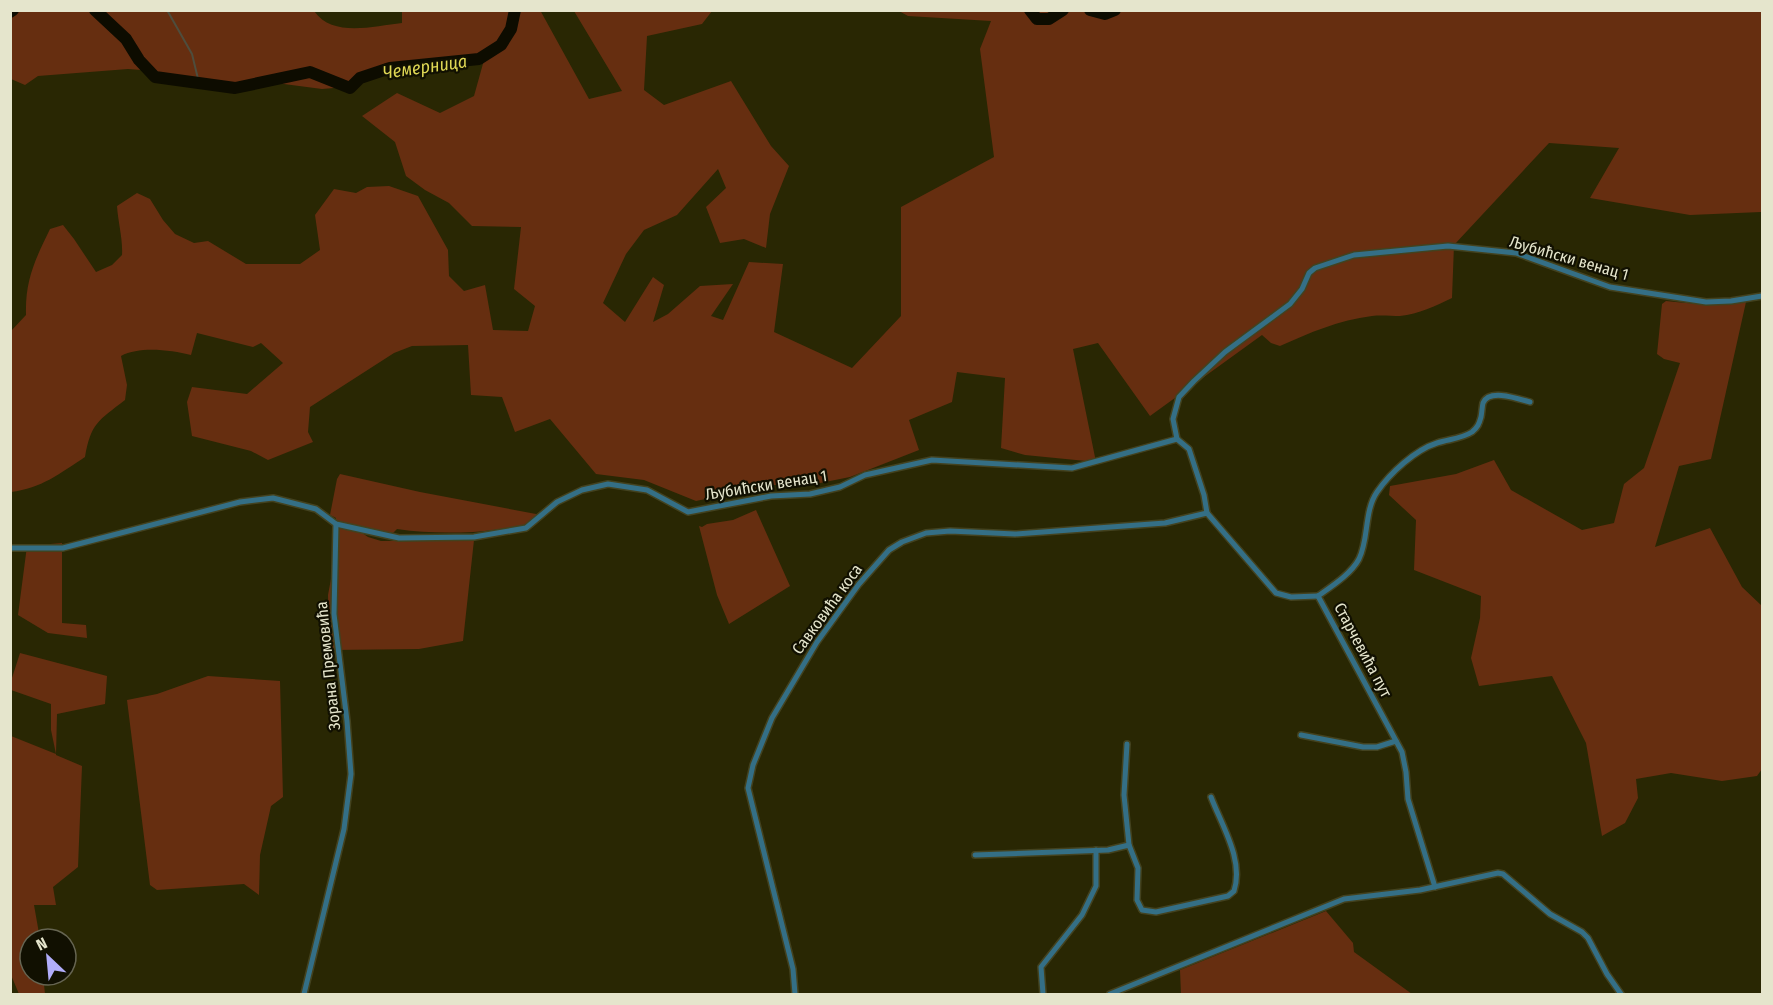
<svg xmlns="http://www.w3.org/2000/svg" width="1773" height="1005" font-family="'Fira Sans Condensed',sans-serif">
  <rect width="100%" height="100%" fill="#292703"/>
  <!-- green -->
  <g fill="#662e10">
    <path d="M540,10L589,99L622,91L574,11H712L702,24L647,36L644,90L664,105L731,81L771,146L789,166L770,214L766,248L744,239L720,243L706,207L726,188L718,169L677,215L644,230L626,254L603,303L625,322L653,277L664,285L653,322L668,314L700,286L733,284L711,316L723,320L749,262L783,264L774,332L852,368L901,316V207L994,157L980,49L991,21L908,16L899,11H1762V218L1761,212L1690,215L1590,198L1619,148L1549,143L1454,245L1452,298C1435,306 1419,314 1400,316C1391,316 1381,315 1372,316C1339,320 1309,333 1280,346L1271,343L1262,335L1150,416L1098,343L1073,349L1096,462L1025,455L1001,448L1005,378L957,372L952,402L909,420L919,450L850,477L810,485H772L696,501L644,480L596,474L550,419L515,432L502,397L471,395L468,345L412,346L394,353L310,407L308,432L313,442L268,460L251,451L192,436L187,402L192,387L247,394L283,363L261,343L253,347L197,333L191,355C170,350 140,346 121,356L127,385L125,400C98,421 91,423 85,457C59,474 42,488 11,492V331L26,315C25,280 35,260 50,229L63,225L74,239L96,272L112,265L122,255C123,239 118,222 117,206L137,193L150,199L163,220L175,234L194,243L208,241L246,264H300L320,250L315,215L334,189L356,193L367,187L389,186L418,196L448,250L449,276L464,291L485,285L493,330L528,331L535,306L514,289L521,227L472,226L449,203L425,190L406,176L395,142L362,116L397,93L440,113L474,96L484,60L448,67L380,74L346,87L322,89L261,81L229,87L155,71L128,69L38,76L25,85L11,79V11H314C333,38 373,26 402,23V11Z"/>
    <path d="M1666,301C1693,304 1719,306 1746,302L1711,459L1679,466L1655,547L1710,528L1742,587L1762,606V769L1757,776L1722,781L1671,773L1636,779L1638,798L1625,823L1602,836L1586,743L1552,676L1479,686L1471,658L1480,618L1481,596L1414,570L1416,520L1389,495L1390,486L1456,474L1494,460L1511,490L1582,530L1614,523L1624,484L1644,468L1680,363L1664,359L1657,354L1662,304Z"/>
    <path d="M340,474L420,492L536,514V518L526,528C508,527 491,531 473,532C448,533 423,533 397,529L393,533L352,526L368,537L381,541L474,540L463,641L419,649L333,650L329,634L328,595L334,563L336,518L330,515L337,479Z"/>
    <polygon points="756,510 790,586 729,624 717,595 699,526 702,527 707,524 733,520"/>
    <polygon points="62,543 62,623 86,625 87,638 48,633 18,615 27,546"/>
    <polygon points="20,653 107,676 105,704 57,714 56,755 82,766 78,867 53,887 56,905 34,905 40,939 30,939 30,975 43,975 45,994 19,994 11,975 11,736 56,754 51,730 51,704 11,690 11,681"/>
    <polygon points="208,676 280,681 283,797 271,806 260,855 259,895 244,884 157,890 150,885 127,700 157,694"/>
    <polygon points="1326,911 1353,943 1354,952 1412,994 1181,994 1180,970"/>
  </g>
  <g fill="none" stroke-linecap="round" stroke-linejoin="round">
    <!-- stream -->
    <polyline stroke="#4e4d3d" stroke-width="2" points="167,10 192,54 199,83"/>
    <!-- river -->
    <g stroke="#0d0c00" stroke-width="12">
      <polyline points="95,10 126,39 139,60 155,77 235,88 310,72 350,88 360,78 390,68 479,59 501,45 511,29 515,10"/>
      <polyline points="1030,10 1037,19 1049,19 1063,10"/>
      <polyline points="1090,10 1105,14 1115,10"/>
      <polyline points="10,12 13,10"/>
    </g>
    <!-- street casing -->
    <g stroke="#43421f" stroke-width="8">
      <g id="street">
        <polyline points="1177,439 1189,449 1204,495 1207,513"/>
        <polyline points="1207,513 1276,593 1291,597 1318,596"/>
        <polyline points="10,548 63,548 240,502 273,498 316,509 336,524 399,538 474,537 526,528 557,502 582,490 608,484 647,490 688,512 771,496 810,494 840,487 865,475 932,460 1072,468 1177,439 1173,419 1179,397 1194,381 1225,352 1290,304 1302,289 1309,273 1315,268 1354,255 1448,246 1516,253 1610,287 1706,302 1731,301 1762,296"/>
        <path d="M1318,596C1332,586 1351,574 1359,559C1369,539 1364,511 1377,492C1390,473 1415,450 1437,443C1449,439 1461,439 1472,432C1478,427 1479,424 1481,417C1482,412 1482,407 1483,403C1489,388 1519,399 1530,402"/>
        <polyline points="1318,596 1402,752 1406,772 1408,799 1435,887"/>
        <polyline points="1301,735 1363,747 1377,747 1396,741"/>
        <polyline points="1127,744 1124,795 1129,845"/>
        <path d="M975,855L1108,850L1129,845L1138,868L1137,900L1142,910L1156,912L1228,896L1234,891C1244,860 1222,826 1211,797"/>
        <polyline points="304,994 344,829 351,774 347,721 334,614 336,524"/>
        <polyline points="795,994 793,969 748,788 753,765 772,718 817,642 859,584 889,550 902,542 926,533 950,531 1015,534 1165,523 1207,513"/>
        <polyline points="1043,994 1041,967 1082,915 1096,886 1096,850"/>
        <polyline points="1110,994 1344,899 1420,890 1498,873 1503,874 1550,914 1582,932 1588,938 1607,974 1621,994"/>
      </g>
    </g>
    <!-- street -->
    <use href="#street" stroke="#346f86" stroke-width="5"/>
  </g>
  <g text-anchor="middle" dominant-baseline="central" stroke-width="4.5" stroke-linejoin="round" paint-order="stroke">
    <!-- street labels -->
    <g font-size="16" fill="#e5e5cc" stroke="#111001">
      <text transform="translate(1569 258) rotate(16)">Љубићски венац 1</text>
      <text transform="translate(766 485) rotate(-9)">Љубићски венац 1</text>
      <text transform="translate(827 609) rotate(-54)">Савковића коса</text>
      <text transform="translate(1363 650) rotate(62)">Старчевића пут</text>
      <text transform="translate(328 666) rotate(-96)">Зорана Премовића</text>
    </g>
    <!-- water labels -->
    <g font-size="18" font-style="italic" fill="#dfd754" stroke="#111001">
      <text transform="translate(425 67) rotate(-8)">Чемерница</text>
    </g>
  </g>
  <!-- border -->
  <rect width="1773" height="1005" fill="none" stroke="#e5e5cc" stroke-width="24"/>
  <!-- north arrow -->
  <g transform="translate(48 957) rotate(334)"><circle r="28" fill="#111001" stroke="#666552" stroke-width="1.5"/>
  <path d="M0-4.5L10 22L0 15L-10 22Z" fill="#b1adfa"/>
  <text y="-9" font-size="16" font-weight="bold" text-anchor="middle" fill="#e5e5cc">N</text>
  </g>
</svg>
